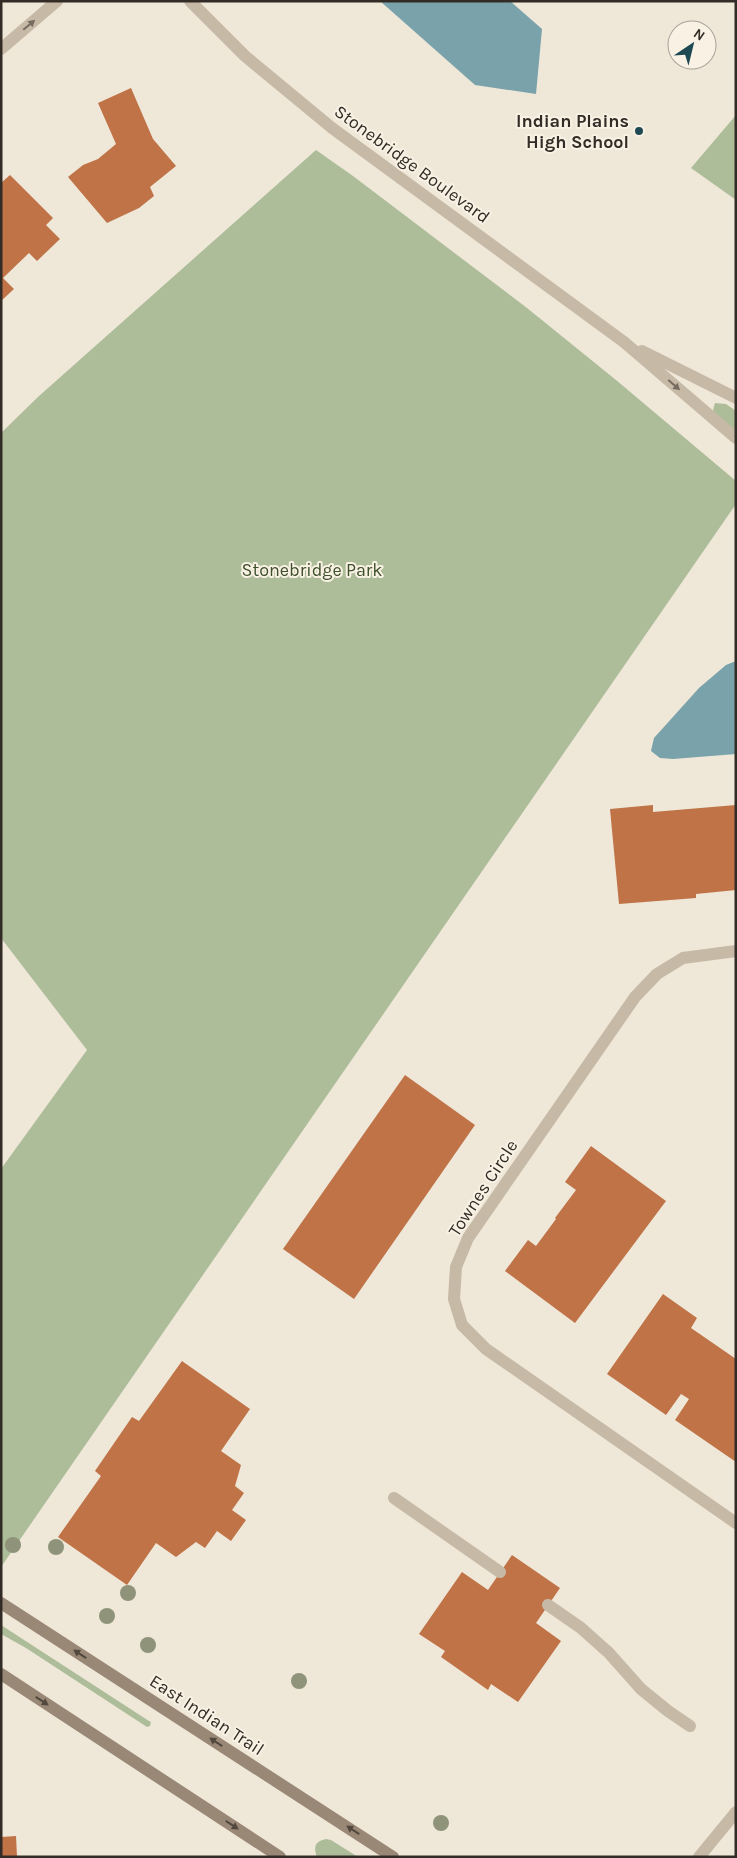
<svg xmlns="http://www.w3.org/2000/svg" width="737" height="1858" font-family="Karla,sans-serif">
  <rect width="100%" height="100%" fill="#efe7d8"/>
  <!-- green -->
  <g fill="#adbd9a">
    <polygon points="736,115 736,200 691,168"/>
    <polygon points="316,150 353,176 527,308 616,380 736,481 736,504 1,1567 1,1169 87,1050 1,938 1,433 39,396"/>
    <polygon points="715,403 726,404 736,411 736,432 717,417 713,410"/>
    <polygon points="1,1625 149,1721 151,1722 150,1726 147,1727 26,1648 1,1634"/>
    <path d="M326,1839L331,1840L358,1857H317C313,1847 315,1841 326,1839Z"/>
  </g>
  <!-- water -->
  <g fill="#79a2ab">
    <polygon points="380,1 510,1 542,29 536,94 475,85"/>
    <polygon points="736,661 736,754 673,759 660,758 651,751 654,738 699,688 726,665"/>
  </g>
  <!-- building -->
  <g fill="#bf7347">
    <polygon points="131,88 153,139 176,166 150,187 154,196 139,208 107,223 68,177 83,165 98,159 116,144 98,103"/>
    <polygon points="10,175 53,218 46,225 60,239 37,261 29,253 3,278 14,289 1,301 1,183"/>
    <polygon points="653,805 653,812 736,805 736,890 696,894 696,898 619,904 610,809"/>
    <polygon points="405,1075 475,1125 354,1299 283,1249"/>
    <polygon points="591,1146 666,1201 575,1323 505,1271 528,1240 536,1246 556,1219 555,1218 576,1190 565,1182"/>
    <polygon points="663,1294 697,1318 691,1328 736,1359 736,1462 675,1420 689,1399 681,1394 666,1415 607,1374"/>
    <polygon points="182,1361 250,1409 221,1451 241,1465 235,1486 244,1493 232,1510 246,1520 231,1541 217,1531 205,1548 196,1542 176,1557 156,1543 127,1585 58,1537 101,1476 95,1471 132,1417 139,1421"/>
    <polygon points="512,1555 560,1588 536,1623 561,1641 518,1702 491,1684 488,1690 441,1657 445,1651 419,1634 462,1572 488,1590"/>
    <polygon points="16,1836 17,1857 1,1857 1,1837"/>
  </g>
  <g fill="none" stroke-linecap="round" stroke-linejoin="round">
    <!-- service -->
    <g stroke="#c6b9a5" stroke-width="12">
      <polyline points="394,1498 500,1572"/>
      <polyline points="548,1605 581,1628 609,1653 641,1689 668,1711 690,1726"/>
      <polyline points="699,1857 736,1812"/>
    </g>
    <!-- minor -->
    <g stroke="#c6b9a5" stroke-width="12">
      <polyline points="190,1 245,56 332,128 624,342 736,438"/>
      <polyline points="1,49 57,1"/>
      <polyline points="642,351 736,398"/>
      <polyline points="736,951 683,958 657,974 635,997 468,1238 456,1267 454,1299 462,1325 486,1349 736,1523"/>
    </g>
    <!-- secondary -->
    <g stroke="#9a8877" stroke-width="12">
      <polyline points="1,1603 393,1857"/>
      <polyline points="1,1674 280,1857"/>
    </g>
  </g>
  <!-- trees -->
  <g fill="#8e9379">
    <circle cx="13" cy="1545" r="8"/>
    <circle cx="56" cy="1547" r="8"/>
    <circle cx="128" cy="1593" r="8"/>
    <circle cx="107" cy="1616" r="8"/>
    <circle cx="148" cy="1645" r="8"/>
    <circle cx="299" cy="1681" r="8"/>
    <circle cx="441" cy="1823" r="8"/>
  </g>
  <!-- one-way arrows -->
  <defs><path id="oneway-solid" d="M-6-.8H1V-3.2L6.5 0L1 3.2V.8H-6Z" transform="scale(1.25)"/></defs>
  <g fill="#756b5f">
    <use href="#oneway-solid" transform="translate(29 25) rotate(-40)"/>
    <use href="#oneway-solid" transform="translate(674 385) rotate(41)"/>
  </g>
  <g fill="#52483e">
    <use href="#oneway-solid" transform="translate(80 1654) rotate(-147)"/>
    <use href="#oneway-solid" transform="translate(42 1701) rotate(33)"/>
    <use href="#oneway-solid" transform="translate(216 1742) rotate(-147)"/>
    <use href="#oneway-solid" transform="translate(232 1825) rotate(33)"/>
    <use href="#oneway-solid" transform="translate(353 1830) rotate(-147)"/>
  </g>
  <!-- markers -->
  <circle fill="#1e4852" stroke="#f8f1e4" stroke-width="2" cx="639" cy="131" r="5"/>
  <g text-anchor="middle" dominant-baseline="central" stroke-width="4" stroke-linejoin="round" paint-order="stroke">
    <!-- poi labels -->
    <g font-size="18" font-weight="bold" fill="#332c26" stroke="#f8f1e4" text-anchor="end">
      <text x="629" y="121">Indian Plains<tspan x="629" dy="21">High School</tspan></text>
    </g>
    <!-- street labels -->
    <g font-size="18" fill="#332c26" stroke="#f8f1e4">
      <text transform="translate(412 164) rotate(36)">Stonebridge Boulevard</text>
      <text transform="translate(483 1188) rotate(-57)">Townes Circle</text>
      <text transform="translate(207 1715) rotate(33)">East Indian Trail</text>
    </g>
    <!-- park labels -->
    <g font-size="18" fill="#3e4f2b" stroke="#f8f1e4">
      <text x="312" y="570">Stonebridge Park</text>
    </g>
  </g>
  <!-- border -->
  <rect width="737" height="1858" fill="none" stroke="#332c26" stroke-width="5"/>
  <!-- north arrow -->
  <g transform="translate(692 45) rotate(35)"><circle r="24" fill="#f8f1e4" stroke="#a9a298"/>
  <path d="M0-4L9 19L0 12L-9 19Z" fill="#1e4852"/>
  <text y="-8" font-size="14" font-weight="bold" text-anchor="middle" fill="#332c26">N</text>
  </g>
</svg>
